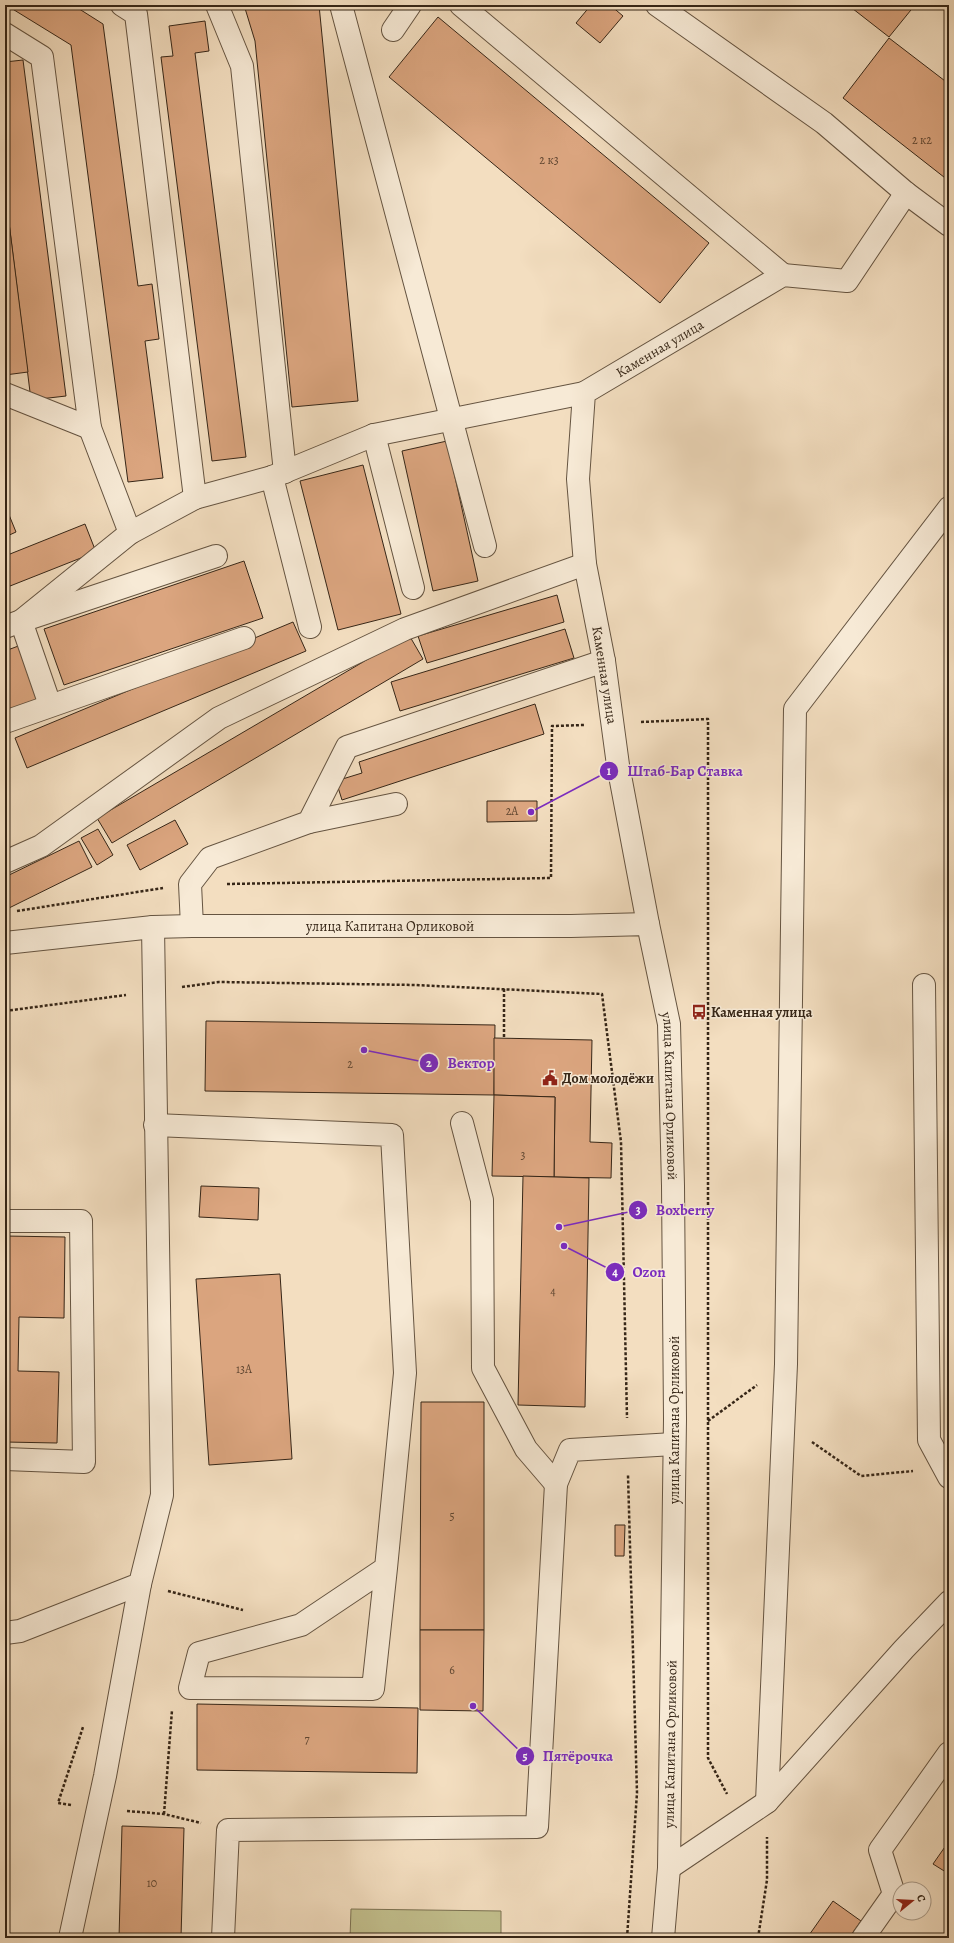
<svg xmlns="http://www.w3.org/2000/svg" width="954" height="1943" font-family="Alegreya,serif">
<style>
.green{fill:#c2bf8d;stroke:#7c7252}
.building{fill:#dba57f;stroke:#362617}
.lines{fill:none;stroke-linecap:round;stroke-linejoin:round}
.minor-casing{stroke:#655441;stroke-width:24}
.path{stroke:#362617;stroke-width:2.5;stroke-dasharray:3 2;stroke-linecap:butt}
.minor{stroke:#f7ead6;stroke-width:22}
.labels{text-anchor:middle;stroke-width:3;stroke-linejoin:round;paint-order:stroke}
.number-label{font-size:12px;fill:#5f4631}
.street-label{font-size:14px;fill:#362617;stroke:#f7ead6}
.poi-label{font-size:14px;font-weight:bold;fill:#362617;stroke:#f7ead6;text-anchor:start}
.leader{fill:none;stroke:#7b2cbf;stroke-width:1.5}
.callout-dot{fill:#7b2cbf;stroke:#f7ead6;stroke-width:1.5}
.mark-label{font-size:12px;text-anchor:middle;font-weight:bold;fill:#fff}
.callout-label{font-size:15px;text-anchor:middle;font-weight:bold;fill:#7b2cbf;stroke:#f7ead6;stroke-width:3;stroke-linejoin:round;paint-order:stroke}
</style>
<rect width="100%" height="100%" fill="#f3dec0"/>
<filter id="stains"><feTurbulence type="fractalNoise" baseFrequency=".005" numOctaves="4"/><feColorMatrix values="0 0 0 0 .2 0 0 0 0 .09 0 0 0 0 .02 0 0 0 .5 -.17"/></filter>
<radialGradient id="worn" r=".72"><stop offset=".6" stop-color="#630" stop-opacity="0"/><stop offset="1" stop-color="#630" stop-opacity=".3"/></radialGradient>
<!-- green -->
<path class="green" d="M351,1909L501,1911V1938H350Z"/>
<!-- building -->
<g class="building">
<path d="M6,5H73L103,24L138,286L152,284L159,339L145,341L163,478L128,482L71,45Z"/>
<path d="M244,5H319L358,401L292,407L255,41Z"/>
<path d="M591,5H610L623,16L600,43L576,23Z"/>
<path d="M848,5H915L889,37Z"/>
<path d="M438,17L709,243L660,303L389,77Z"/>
<path d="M205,21L209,51L195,53L246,457L212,461L161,57L173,56L169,26Z"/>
<path d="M889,38L949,84V181L843,98Z"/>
<path d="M23,60L66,396L31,400L5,191V62Z"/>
<path d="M5,191L28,372L5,375Z"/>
<path d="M447,441L478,581L433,591L402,451Z"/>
<path d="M363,465L401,614L338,630L300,481Z"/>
<path d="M5,505L16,532L5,537Z"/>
<path d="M85,524L96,552L5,588V556Z"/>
<path d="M244,561L263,618L64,685L44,629Z"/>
<path d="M557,595L564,622L427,663L418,636Z"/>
<path d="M293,622L306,651L27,768L15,738Z"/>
<path d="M565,629L574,658L400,711L391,682Z"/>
<path d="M409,635L423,659L112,843L97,818Z"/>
<path d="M21,645L41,700L5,713V651Z"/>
<path d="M535,704L544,734L342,800L336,781L362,773L359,762Z"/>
<path d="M487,801H537V821L487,822Z"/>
<path d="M175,820L188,844L140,870L127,845Z"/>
<path d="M98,829L113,855L97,865L81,838Z"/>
<path d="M79,841L92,867L9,908L5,900V877Z"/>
<path d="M206,1021L495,1025L494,1095L205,1091Z"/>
<path d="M494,1038L592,1040L590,1142L612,1143L611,1178L554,1177L555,1097L494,1095Z"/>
<path d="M494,1095L555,1097L554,1177L492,1176Z"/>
<path d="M523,1176L589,1178L585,1407L518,1405Z"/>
<path d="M201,1186L259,1188L258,1220L199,1217Z"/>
<path d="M5,1236L65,1237L64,1318L19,1317L18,1371L59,1372L57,1443L5,1442Z"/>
<path d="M280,1274L292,1459L209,1465L196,1279Z"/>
<path d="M421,1402H484V1630H420Z"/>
<path d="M615,1525H625L624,1556H615Z"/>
<path d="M420,1630H484L483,1711L420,1710Z"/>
<path d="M197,1704L418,1708L417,1773L197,1770Z"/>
<path d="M122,1826L184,1828L181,1938H119Z"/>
<path d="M949,1841V1874L933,1864Z"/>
<path d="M833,1901L861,1921L849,1938H807Z"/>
<path d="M949,1926V1938H941Z"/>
</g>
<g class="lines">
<!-- minor casing -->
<g class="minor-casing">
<g id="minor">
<path d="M122,5L136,14L195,498"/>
<path d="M217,5L242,66L285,472"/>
<path d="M341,5L485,546"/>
<path d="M461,5L783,275"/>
<path d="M657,5L824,123L906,193L949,225"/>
<path d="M393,30L410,5"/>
<path d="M5,34L42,57L90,428L5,394"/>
<path d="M90,428L130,533"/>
<path d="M374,435L413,588"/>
<path d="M272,477L310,627"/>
<path d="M5,627L21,621L130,533L195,498L272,477L374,435L584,393"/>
<path d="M50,705L21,621L216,556"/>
<path d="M5,722L244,638"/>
<path d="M309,822L396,804"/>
<path d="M5,862L41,846L219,718L405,629L585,564"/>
<path id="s1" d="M648,924L618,765L604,661L585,564L578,479L584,393L783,275L847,281L906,193"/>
<path d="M192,926L190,884L210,858L309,822L347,747L604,661"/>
<path id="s2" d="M5,943L153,927L192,926H571L648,924L669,1024L673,1186L675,1419L669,1868L663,1938"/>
<path d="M924,985L929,1440L949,1477"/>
<path d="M462,1123L482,1200L483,1368L526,1449L556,1484"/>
<path d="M155,1125L392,1135L405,1373L386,1568L373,1689L190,1688L199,1653L301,1625L386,1568"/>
<path d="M5,1221H81L84,1462L5,1459"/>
<path d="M5,1633L20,1631L140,1584L162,1495L153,927"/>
<path d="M767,1802L786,1364L795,709L949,508"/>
<path d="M669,1868L767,1802L904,1649L949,1602"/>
<path d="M70,1938L105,1776L140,1584"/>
<path d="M223,1938L228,1830L537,1827L556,1484L570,1450L674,1444"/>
<path d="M863,1938L894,1894L880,1850L949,1753"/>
</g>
</g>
<!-- path -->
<g class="path">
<path d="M641,722L708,719V1758L727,1794"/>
<path d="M227,884L551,878L552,726L584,725"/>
<path d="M17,911L163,888"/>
<path d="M182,987L219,982L416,985L602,994L621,1142L627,1418"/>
<path d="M504,989V1038"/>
<path d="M5,1011L126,995"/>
<path d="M708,1421L757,1385"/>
<path d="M812,1442L861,1476L913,1471"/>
<path d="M168,1591L243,1610"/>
<path d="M71,1805L58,1803L83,1727"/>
<path d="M127,1811L164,1814L201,1823"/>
<path d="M164,1814L172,1710"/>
<path d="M627,1938L637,1793L628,1475"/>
<path d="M758,1938L767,1880V1837"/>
</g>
<!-- minor -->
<use href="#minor" class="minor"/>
</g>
<!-- icons -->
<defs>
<g id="bus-bare" transform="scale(1.2)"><path d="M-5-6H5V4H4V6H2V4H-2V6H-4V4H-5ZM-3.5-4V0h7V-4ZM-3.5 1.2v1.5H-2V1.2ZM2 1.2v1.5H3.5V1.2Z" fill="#8f2418" stroke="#f7ead6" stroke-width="2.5" paint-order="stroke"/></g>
<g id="civic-bare" transform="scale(1.2)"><path d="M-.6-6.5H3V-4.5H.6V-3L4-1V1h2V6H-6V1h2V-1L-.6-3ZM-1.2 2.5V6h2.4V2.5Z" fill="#8f2418" stroke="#f7ead6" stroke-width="2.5" paint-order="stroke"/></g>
</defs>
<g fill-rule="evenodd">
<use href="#bus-bare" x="699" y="1012"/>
<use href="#civic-bare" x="550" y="1078"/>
</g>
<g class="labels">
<!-- number labels -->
<g class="number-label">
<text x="922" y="144">2 к2</text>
<text x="549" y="164">2 к3</text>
<text x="512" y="815">2А</text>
<text x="350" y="1068">2</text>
<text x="523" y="1159">3</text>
<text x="553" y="1295">4</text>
<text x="244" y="1373">13А</text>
<text x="452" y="1520">5</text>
<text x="452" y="1674">6</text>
<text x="307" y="1743">7</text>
<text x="152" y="1887">10</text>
</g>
<!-- street labels -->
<g class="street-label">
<text dy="5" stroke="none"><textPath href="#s1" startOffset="625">Каменная улица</textPath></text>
<text transform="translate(605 675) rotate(81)" y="5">Каменная улица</text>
<text dy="5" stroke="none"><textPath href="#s2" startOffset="386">улица Капитана Орликовой</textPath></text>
<text dy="5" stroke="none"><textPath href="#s2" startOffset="818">улица Капитана Орликовой</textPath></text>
<text transform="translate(674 1420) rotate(-90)" y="5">улица Капитана Орликовой</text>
<text transform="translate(670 1744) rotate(-89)" y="5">улица Капитана Орликовой</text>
</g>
<!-- poi labels -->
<g class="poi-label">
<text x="711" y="1017">Каменная улица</text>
<text x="562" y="1083">Дом молодёжи</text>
</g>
</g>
<!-- callouts -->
<path class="leader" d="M531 812L609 771M364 1050L429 1063M559 1227L638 1210M564 1246L615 1272M473 1706L525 1756"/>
<g class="callout-dot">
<circle cx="531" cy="812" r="4"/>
<circle cx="364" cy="1050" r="4"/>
<circle cx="559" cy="1227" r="4"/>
<circle cx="564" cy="1246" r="4"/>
<circle cx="473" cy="1706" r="4"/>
<circle cx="609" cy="771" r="10"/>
<circle cx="429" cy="1063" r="10"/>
<circle cx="638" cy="1210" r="10"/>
<circle cx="615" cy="1272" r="10"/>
<circle cx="525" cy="1756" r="10"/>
</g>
<g class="mark-label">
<text x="609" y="775">1</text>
<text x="429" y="1067">2</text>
<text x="638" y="1214">3</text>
<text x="615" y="1276">4</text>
<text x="525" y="1760">5</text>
</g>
<g class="callout-label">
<text x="685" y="776">Штаб-Бар Ставка</text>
<text x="471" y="1068">Вектор</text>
<text x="685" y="1215">Boxberry</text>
<text x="649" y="1277">Ozon</text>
<text x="578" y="1761">Пятёрочка</text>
</g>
<!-- margin -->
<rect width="954" height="1943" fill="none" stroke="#f3dec0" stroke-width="20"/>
<rect x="6" y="6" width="942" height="1931" fill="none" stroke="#362617" stroke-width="2"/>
<rect x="10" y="10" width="934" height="1923" fill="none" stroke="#362617"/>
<!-- north arrow -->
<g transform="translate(912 1901) rotate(72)"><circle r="19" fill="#f7ead6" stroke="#aa9c8a"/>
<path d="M0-3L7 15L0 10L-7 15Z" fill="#8f2418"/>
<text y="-6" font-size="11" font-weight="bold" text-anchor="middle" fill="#362617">С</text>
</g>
<rect width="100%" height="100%" filter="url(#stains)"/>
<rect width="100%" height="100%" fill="url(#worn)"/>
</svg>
